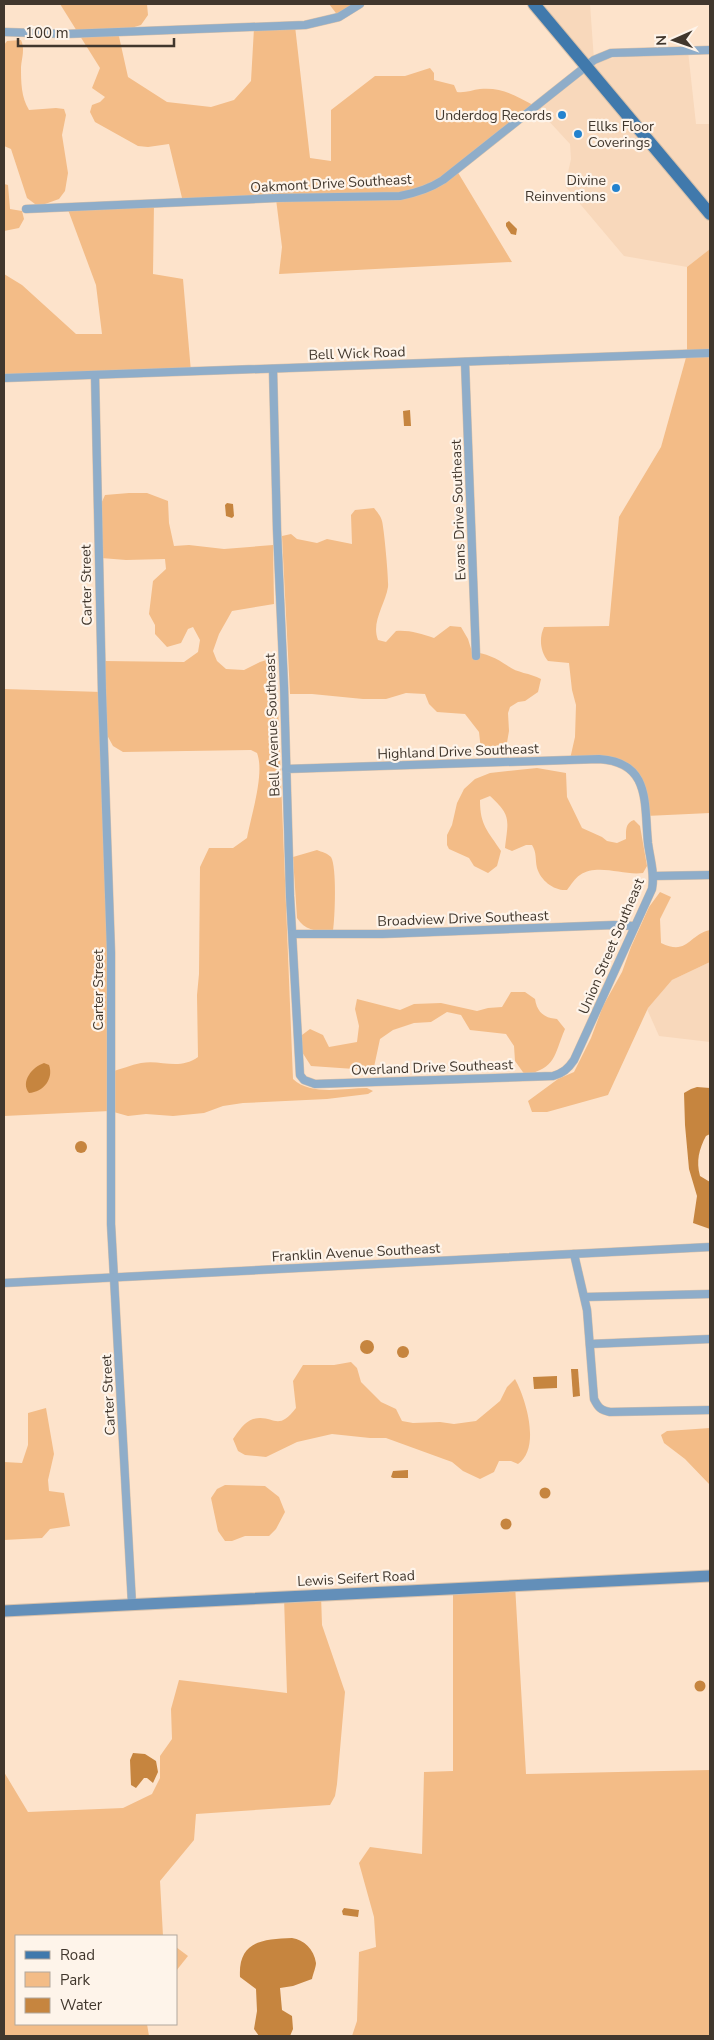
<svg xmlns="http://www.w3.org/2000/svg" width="714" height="2040" font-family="'Nunito Sans',sans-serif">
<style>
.built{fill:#f8d8bb}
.green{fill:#f3bc87}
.water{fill:#c6853f}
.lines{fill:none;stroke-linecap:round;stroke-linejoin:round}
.street-casing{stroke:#d7c1ab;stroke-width:9}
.secondary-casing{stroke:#d7c1ab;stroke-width:13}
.primary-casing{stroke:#d7c1ab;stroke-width:14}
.street{stroke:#8fadc9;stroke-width:8}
.secondary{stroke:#638fb9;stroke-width:11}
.primary{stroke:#4079ac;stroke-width:12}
.poi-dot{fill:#2382ce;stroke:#fef4ea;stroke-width:2}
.labels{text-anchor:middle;stroke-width:4.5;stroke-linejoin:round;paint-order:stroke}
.poi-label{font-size:14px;fill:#41372d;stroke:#fef4ea;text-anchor:end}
.street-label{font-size:14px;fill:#41372d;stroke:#fef4ea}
</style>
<rect width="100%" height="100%" fill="#fde3cb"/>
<!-- built -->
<g class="built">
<path d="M534,4H590L594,60L688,51L696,124H710V249L687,267L624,256L565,186L571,159L570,144L535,106L586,66Z"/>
<path d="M710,962V1042L659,1036L647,1009L672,980Z"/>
</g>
<!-- green -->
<g class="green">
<path d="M60,4H147L148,15L141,25L118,32L128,77L167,102L211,107L234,100L251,81L254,28L295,26L310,158L331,161V110L375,76H405L430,68L434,73V80L454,85L457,92C466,93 472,90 480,89C503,87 516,96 535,106L457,171L512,262L279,274L282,247L276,199L183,202L169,144L148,147L138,146L95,122L90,112L92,105L100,102L105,97L92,88L100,68Z"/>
<path d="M329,4H360L339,17Z"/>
<path d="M21,40C25,49 22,57 21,67C21,82 21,97 29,110L56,108L64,109L66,115L62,135L68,173L65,191L59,199L45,204H35L27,198L11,149L4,146V45L7,41Z"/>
<path d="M4,184L8,185L10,209L22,211L24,219L19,228L4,231Z"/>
<path d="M154,204L153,274L183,279L191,372L4,378V274L22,285L76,334H102L96,285L67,207Z"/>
<path d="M710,249V813L646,816L642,788L624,764L570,759L575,737L576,705L572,690L569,663L548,661C540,651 539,638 544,627L609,626L619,517L661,447L687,354V267Z"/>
<path d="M129,493H147L168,501L169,523L174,546L189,545L224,549L273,545L274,604L232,611L219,634L213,651L217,661L226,669L244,670L260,662L276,657L293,1079C311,1096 344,1088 367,1088L373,1091L368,1094L327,1099L243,1103L223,1106L204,1113L173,1116L146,1114L128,1116L110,1111L4,1116V689L102,692L111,1072C121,1069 131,1065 141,1063C161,1059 178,1071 198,1057L197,995L199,974L200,867L209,848H233L247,838C251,816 265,773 257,753L251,750L123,752L113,746L107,735L104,661L184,662L198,652L200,640L193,627L188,629L181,643L167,647L155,634V625L149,614L153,581L166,569L165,559L126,560L101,558V504L105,495Z"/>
<path d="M374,508C377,512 381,516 382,521C384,528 389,581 388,587C385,605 371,622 378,640L386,642L396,631C410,630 421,634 434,638L450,626L461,627L468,639L472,652C486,653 496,658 508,666C517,673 530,673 541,679L538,692L525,701L518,702L510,707L508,713L509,731L505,754C495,757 490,756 481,750L479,732L465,714L437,712L429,704L425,694L406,693L386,699H363L312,694H290L282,536L291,534L297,539L317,543L327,539L352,544L351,515L355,510Z"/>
<path d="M537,768L566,773L567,797L582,828L602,837L607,841L617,843L626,839C626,831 625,823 634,820L640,826L647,866L643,873C624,876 598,863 580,875C575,878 571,885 567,890C554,891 541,881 537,868C535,859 537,853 532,845H526L512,851L505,848C508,820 512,816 490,796L480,800C480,826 488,831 501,851L497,866L488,873L474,866L469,858L449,849L447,845V835L452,825L457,803L464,789L475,779L490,773Z"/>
<path d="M317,850C322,852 327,853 331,857C337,867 335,918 333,931C318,931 306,932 297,918L293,857Z"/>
<path d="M660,892L671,897L660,919L661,943C688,956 688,935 710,930V962L672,980L648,1008L608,1095L547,1112H532L528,1101L558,1079L574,1072L591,1038L603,1006L622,972L631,947L649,907Z"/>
<path d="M511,992H525L535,999C537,1012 544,1018 557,1019L565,1029C553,1057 557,1067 525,1075L515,1061L514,1046L506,1034L470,1030L461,1015L447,1012L431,1022L414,1023L393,1030L380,1039L374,1067L369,1070L311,1066L302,1052V1035L310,1029L323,1035L329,1047L357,1042L359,1026L355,1009L357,999L400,1010L414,1004L441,1003L477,1011L488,1008L502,1007Z"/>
<path d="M351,1362L357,1368L361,1382L381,1402L396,1409L402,1421L413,1423L440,1422L454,1424L476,1421L500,1401L507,1387L515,1379C526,1399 541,1448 518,1464L511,1461H499L494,1472L480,1479L463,1471L452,1462L386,1438H370L332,1434L297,1442L266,1457L245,1455L238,1451L233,1439C238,1432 244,1422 253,1419C274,1414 277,1433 296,1408L293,1381L303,1365H334Z"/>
<path d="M46,1408L54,1454L48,1480L49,1491L64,1493L70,1526L50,1529L42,1538L4,1540V1462L22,1463L28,1445V1413Z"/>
<path d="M710,1428V1485L685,1459L664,1443L661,1435L667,1431Z"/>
<path d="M225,1485L265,1486L279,1497L285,1512L276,1529L269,1536H245L232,1541H225L218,1531L211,1498L217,1489Z"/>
<path d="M515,1585L526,1774L710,1770V2036H352L357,2021L359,1952L376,1947L374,1917L359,1863L370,1847L422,1854L424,1772L453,1771V1589Z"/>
<path d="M321,1595L322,1625L345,1692L337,1784L335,1796L330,1805L196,1814L194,1840L160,1881L163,1936H16V2024H147L149,2036H4V1772L28,1812L123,1808L152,1794L160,1778V1756L172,1739L171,1709L179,1680L287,1693L284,1597Z"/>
<path d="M176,1947L188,1956L176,1971Z"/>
</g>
<!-- water -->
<g class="water">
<path d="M509,221L517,229L516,235L511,234L506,226V223Z"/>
<path d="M410,410L411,426H404L403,411Z"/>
<path d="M227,503L233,504L234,516L232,518L226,516L225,505Z"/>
<path d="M44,1063L49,1065C54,1079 43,1092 29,1093C20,1082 32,1067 44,1063Z"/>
<path d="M697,1087L710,1088V1134L706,1136C699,1149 696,1161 700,1176L710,1182V1229L693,1223L697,1196L689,1169L685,1125L684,1093L691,1089Z"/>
<circle cx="81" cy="1147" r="6"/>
<circle cx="367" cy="1347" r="7"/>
<circle cx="403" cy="1352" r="6"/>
<path d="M571,1369H578L580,1396L573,1397Z"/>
<path d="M557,1376V1388L534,1389L533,1377Z"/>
<path d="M408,1470V1478H393L391,1477L393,1471Z"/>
<circle cx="545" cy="1493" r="5.5"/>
<circle cx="506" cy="1524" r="5.5"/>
<circle cx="700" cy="1686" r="5.5"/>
<path d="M133,1753L145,1754L156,1761L158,1772L153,1783L147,1778H144L136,1788L131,1785L130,1760Z"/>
<path d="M344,1908L359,1910L358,1917L343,1915L342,1911Z"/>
<path d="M292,1938C304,1940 314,1949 316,1963C316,1967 313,1974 312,1979L293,1986L280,1988L282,2010L292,2016L293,2029L290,2036H259L254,2029L257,2011L256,1989L240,1977C238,1941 263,1939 292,1938Z"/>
</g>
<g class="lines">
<!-- street casing -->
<g class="street-casing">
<g id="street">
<path d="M4,32L66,34L305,25L339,17L360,4"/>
<path d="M26,209L276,198L400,196C416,193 429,189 443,180L594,60L611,53L710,50"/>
<path d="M465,362L476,656"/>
<path d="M273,369L277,530L284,686L290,896L300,1075L304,1080L315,1084L553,1076C563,1073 568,1069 574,1060L652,889C655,873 650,859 648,843C644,803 651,762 599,759L286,769"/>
<path d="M95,375L102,692L111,953V1224L132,1604"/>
<path d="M4,378L710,353"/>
<path d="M654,876L710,875"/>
<path d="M293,934H382L614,925L634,926"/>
<path d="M574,1254L587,1310L594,1399C598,1407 600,1410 610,1412L710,1410"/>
<path d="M4,1283L710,1247"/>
<path d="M585,1297L710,1294"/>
<path d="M590,1344L710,1339"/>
</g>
</g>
<!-- secondary casing -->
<g class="secondary-casing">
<path id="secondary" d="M4,1611L710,1576"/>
</g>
<!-- primary casing -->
<g class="primary-casing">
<path id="primary" d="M534,4L710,214"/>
</g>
<!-- street -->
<use href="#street" class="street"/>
<!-- secondary -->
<use href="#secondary" class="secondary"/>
<!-- primary -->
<use href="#primary" class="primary"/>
</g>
<!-- markers -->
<g class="poi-dot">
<circle cx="562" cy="115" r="5"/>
<circle cx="578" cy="134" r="5"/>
<circle cx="616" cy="188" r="5"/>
</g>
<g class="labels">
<!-- poi labels -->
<g class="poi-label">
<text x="552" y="120">Underdog Records</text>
<text x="588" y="131" text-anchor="start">Ellks Floor<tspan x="588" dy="16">Coverings</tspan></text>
<text x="606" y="185">Divine<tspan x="606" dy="16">Reinventions</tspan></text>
</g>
<!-- street labels -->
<g class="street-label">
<text transform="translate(331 183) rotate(-3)" y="5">Oakmont Drive Southeast</text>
<text transform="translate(357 353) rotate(-2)" y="5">Bell Wick Road</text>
<text transform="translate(458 510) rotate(-92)" y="5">Evans Drive Southeast</text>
<text transform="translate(86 585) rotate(-91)" y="5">Carter Street</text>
<text transform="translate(272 725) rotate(-92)" y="5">Bell Avenue Southeast</text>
<text transform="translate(458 751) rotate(-2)" y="5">Highland Drive Southeast</text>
<text transform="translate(463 918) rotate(-2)" y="5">Broadview Drive Southeast</text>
<text transform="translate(611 946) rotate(-67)" y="5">Union Street Southeast</text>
<text transform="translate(98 990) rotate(-90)" y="5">Carter Street</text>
<text transform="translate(432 1067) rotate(-2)" y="5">Overland Drive Southeast</text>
<text transform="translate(356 1252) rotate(-3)" y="5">Franklin Avenue Southeast</text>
<text transform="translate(108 1395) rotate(-93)" y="5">Carter Street</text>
<text transform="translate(356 1578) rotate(-3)" y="5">Lewis Seifert Road</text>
</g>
</g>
<!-- border -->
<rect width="714" height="2040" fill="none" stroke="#41372d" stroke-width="10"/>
<!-- legend -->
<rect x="15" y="1935" width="162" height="90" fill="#fef4ea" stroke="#b2a89e"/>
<rect x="25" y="1951" width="25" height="8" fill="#4079ac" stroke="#b2a89e"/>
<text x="60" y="1960" font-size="15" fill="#41372d">Road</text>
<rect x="25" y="1972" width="25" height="15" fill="#f3bc87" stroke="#b2a89e"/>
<text x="60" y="1985" font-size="15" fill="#41372d">Park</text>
<rect x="25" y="1998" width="25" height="15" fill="#c6853f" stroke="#b2a89e"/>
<text x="60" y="2010" font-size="15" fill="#41372d">Water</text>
<!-- north arrow -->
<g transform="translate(674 40) rotate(268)" stroke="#fef4ea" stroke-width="4" paint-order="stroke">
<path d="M0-4L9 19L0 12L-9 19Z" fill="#41372d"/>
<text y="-8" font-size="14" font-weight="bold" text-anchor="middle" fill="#41372d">N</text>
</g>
<!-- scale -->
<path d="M18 38v8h156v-8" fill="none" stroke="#41372d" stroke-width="2.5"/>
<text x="25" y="38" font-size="15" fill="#41372d" stroke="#fef4ea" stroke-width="4" paint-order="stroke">100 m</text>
</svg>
